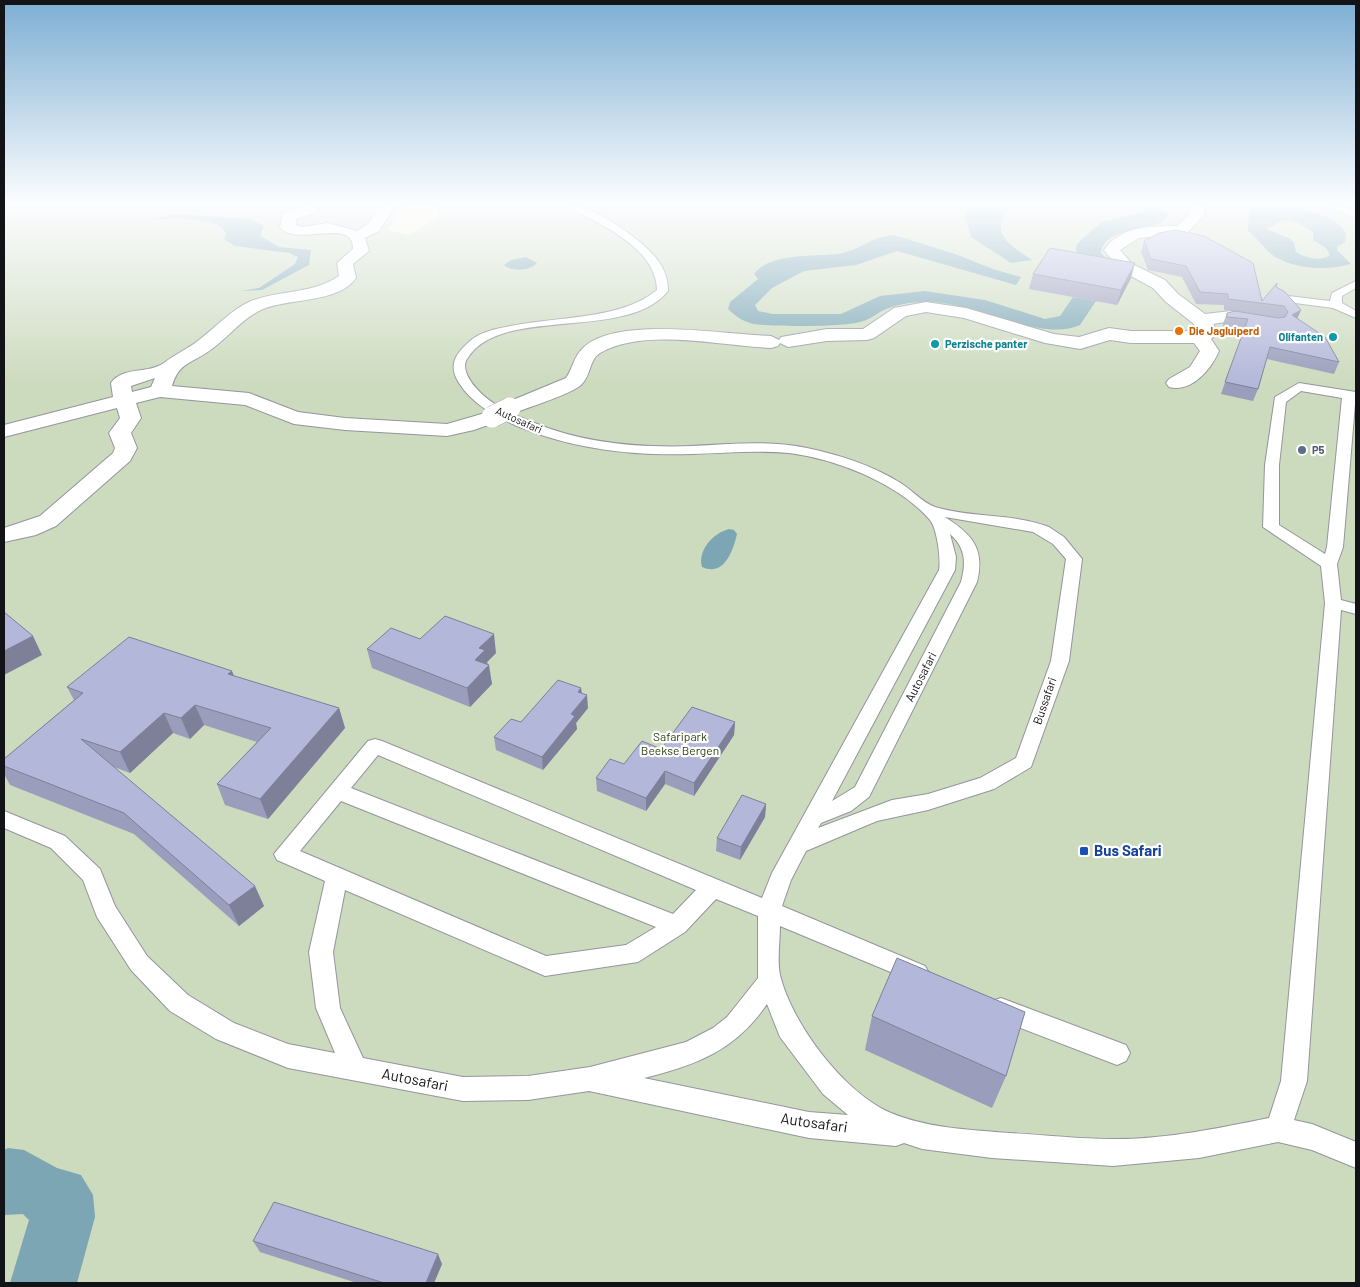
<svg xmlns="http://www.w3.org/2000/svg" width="1360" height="1287" font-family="Barlow,sans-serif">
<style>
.green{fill:#ccdabd}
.sand{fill:#fbf1cb}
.water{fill:#7ca6b3;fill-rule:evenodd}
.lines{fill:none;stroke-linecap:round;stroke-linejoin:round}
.lane-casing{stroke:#94959f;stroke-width:2}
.street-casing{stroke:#94959f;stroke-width:2}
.lane{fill:#fff;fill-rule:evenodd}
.street{fill:#fff;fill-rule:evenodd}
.street-bridge-casing{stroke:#94959f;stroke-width:22;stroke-linecap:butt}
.street-bridge{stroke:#fff;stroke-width:21}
.wall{fill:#9a9dbb}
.shaded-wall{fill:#7d8098}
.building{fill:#b3b7d9;stroke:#7d8098}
.food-dot{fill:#e8710a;stroke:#fff;stroke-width:2}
.culture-dot{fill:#0f9aa8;stroke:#fff;stroke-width:2}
.service-dot{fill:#5c6f8a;stroke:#fff;stroke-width:2}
.transit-dot{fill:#1a4fb4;stroke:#fff;stroke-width:2}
.labels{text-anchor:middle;stroke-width:4.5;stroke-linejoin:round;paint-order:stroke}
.far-food-label{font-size:11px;font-weight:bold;fill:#c56008;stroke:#fff;text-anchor:start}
.far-culture-label{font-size:11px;font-weight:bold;fill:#0d838f;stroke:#fff;text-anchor:end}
.far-street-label{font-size:11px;fill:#121316;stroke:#fff}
.far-service-label{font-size:11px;font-weight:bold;fill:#4e5e75;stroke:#fff;text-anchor:start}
.street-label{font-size:12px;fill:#121316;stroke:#fff}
.park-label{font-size:12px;fill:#2e420e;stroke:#fff}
.near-transit-label{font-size:15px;font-weight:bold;fill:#164399;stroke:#fff;text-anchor:start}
.near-street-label{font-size:15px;fill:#121316;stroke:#fff}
</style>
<rect width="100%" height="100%" fill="#f9fafe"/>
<!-- green -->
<rect class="green" x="4" y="205" width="1352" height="1078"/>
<!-- sand -->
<path class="sand" d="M413,205H438V218L409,235L391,231L388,228L394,224L391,219L399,209Z"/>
<!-- water -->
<g class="water">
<path d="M975,205H1018C1001,210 994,230 1009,243C1016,250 1025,255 1032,260L1011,263L971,237L965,217L967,211Z"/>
<path d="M1126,205H1157L1169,214C1161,234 1105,223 1101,253L1111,263L1079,254L1076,250L1077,244L1101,222L1147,211Z"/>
<path d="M1288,206C1308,211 1336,215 1346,233L1345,242L1337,247V250L1351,264C1328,271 1298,269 1277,258C1266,252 1258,238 1248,231L1249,209ZM1284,220L1299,223L1313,232V240L1326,248L1330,255C1320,262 1306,258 1296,252L1294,243L1291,239L1266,229Z"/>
<path d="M175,214L252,219L264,226L260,236L279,247L311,250L309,265L262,290L241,291L259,288L295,264L298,257L289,253L235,246L224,239L226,234C219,215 171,219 153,219Z"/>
<path d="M894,235L955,254L993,269L1021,277L1016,285L897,251L856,265L804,271L772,288L755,305L758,311L773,314H841L880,296L925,291L985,300L1045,319L1060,316L1073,297L1096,301L1080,325C1039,343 973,300 925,302C910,302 893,305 880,312C874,316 868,320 860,322C842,327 774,327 754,324C744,322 735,316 728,309L730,302L758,279L754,274C771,251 818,258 843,253C863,248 871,237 894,235Z"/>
<path d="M526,257L537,263C530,271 512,272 504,265L511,260Z"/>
<path d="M729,529L734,530L737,534C733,551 724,577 702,567C697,551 713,533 729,529Z"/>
<path d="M8,1148L24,1150L57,1168L81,1175L93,1195L95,1217L77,1283H10L29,1220L23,1214L4,1215V1150Z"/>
</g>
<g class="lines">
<!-- lane casing -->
<g class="lane-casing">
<g id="lane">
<path d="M569,205C594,205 648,243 661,265C666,274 668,281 668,291C626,343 500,304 467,359C461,368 470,382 477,389C491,405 512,414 532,422C582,443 637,448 692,446C730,444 769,440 807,448C840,455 871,465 899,482C911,489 923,503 935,507C971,518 1013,513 1049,527L1064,537L1082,559L1069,661L1031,767L994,789L928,810L877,821L806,851L791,880L782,906L925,966L929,973L925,980L917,983L780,926C780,941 777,960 780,975C792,1024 844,1093 891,1113C927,1128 971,1130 1010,1133C1044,1135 1078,1139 1112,1139C1162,1140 1219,1128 1269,1118L1281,1081L1325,603L1321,566L1263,527L1265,465L1275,397L1299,383L1356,392L1343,547L1337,564L1341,600L1356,604V614L1341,610L1307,1081L1294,1120L1312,1124L1356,1142V1168L1312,1150L1278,1142L1199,1158L1113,1166L992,1158L922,1149L904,1143L896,1146L809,1138L589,1091L528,1100L463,1101L288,1068L216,1039L170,1011L131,970L97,917L83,880L51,848L4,828V811L65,836L100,869L115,906L147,956L188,995L234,1023L288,1044L335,1053L316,1008L309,952L325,881L277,860L274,854L368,741L375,739L382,741L762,898L772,873L939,570C941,559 937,528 930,520C898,483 836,459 789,453C756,450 724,453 692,454C632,456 572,449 517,426C495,416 472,404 459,383C448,366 455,354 469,342C478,333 494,329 506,327C553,316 620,321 657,290C656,255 619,234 591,219C584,215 573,211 569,205ZM1301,391L1342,398L1327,547L1325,554L1279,525V465L1286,402ZM945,517L1033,532L1053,544L1066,559L1051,661L1016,758L980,778L928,794L892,800L818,828L821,823L851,811L869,797L977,582C985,549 973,535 945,517ZM950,534C966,548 966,563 961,582L855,787L832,801L955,570L956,557ZM378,755L696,890L673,914L351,788ZM341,801L656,927L626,945L546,956L300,851ZM345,890L545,976L638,962L685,932L716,899L758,916V978L727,1017L713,1028L686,1042L590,1067L528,1076L463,1077L363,1058L340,1008L333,952ZM767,1004L780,1037L823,1094L848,1115L809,1112L644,1078C697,1065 736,1050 767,1004Z"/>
<path d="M1325,205H1338L1356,212V218Z"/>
<path d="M1356,281V288L1342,296V303L1356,311V318L1333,308L1280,301L1274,298L1280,295L1330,301L1332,293Z"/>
<path d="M1001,998L1126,1045L1130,1053L1126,1061L1117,1065L992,1017L989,1009L992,1001Z"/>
</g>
</g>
<!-- street casing -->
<g class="street-casing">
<g id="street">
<path d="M311,205L318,209L316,212L296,219V225L302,227L328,223L357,231L368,224L381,205H396L379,231L365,238L369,251L353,264L356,278C339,303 290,298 263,309C242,318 228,338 209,351C191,364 179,362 172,386L249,393L298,412L345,418L447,424L492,411L499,413L502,417L499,421L474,430L447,436L345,430L294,424L245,405L160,397L136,403L141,418L131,433L137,448L130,461L56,526L36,535L4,542V528L40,516L113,453L115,448L109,433L120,418L117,408L4,437V425L113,397L111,383C123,366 149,374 164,363C175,354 188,349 199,340C216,327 231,310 251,301C280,290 313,294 339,276L337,263L353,249C354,216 295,248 280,227L283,214L295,208ZM155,378L151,387L132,392L131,386Z"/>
<path d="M1191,205H1205L1204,215L1186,234L1139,238L1120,250L1132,264L1165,280L1178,294L1205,314L1231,311L1268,317L1271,321L1268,325L1262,326L1231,321L1213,324L1218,332L1211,339L1219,351C1211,369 1192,393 1169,387L1166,383L1169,379L1190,367L1200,351L1194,343H1131L1110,340L1080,349L1045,343L964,318L926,312L906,316L874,338L867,340L827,341L788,347L780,343L778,346L771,348C722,346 644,327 600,353C589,360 591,376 581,385C571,394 532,406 517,412L510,414L503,412L500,408L503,404L566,378C573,368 574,356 583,348C617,315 726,335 771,336L779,340L781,337L827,329H863L894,308L926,302L966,308L1054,334L1079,337L1109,328L1131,331H1198L1194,324L1166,302L1153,288L1120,270L1104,250C1121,226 1150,226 1177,226L1190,214Z"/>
</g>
</g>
<!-- lane -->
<use href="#lane" class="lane"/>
<!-- street -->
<use href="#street" class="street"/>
<!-- street-bridge casing -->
<g class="street-bridge-casing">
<path id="street-bridge" d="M492,417L510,408"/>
</g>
<!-- street-bridge -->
<use href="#street-bridge" class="street-bridge"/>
</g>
<!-- wall -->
<g class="wall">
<path d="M1144,241L1262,301L1276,287L1301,310L1297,319L1339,362L1334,374L1267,359L1258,389L1253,401L1221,394L1243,331L1223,328V324L1227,313L1278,318H1280L1224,310V305L1196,304L1182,277L1148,270L1141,252Z"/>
<path d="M1033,274L1131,278L1117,305L1029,289Z"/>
<path d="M420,639L496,653L487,662L492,684L470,707L372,668L367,649Z"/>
<path d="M234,676L339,708L345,728L268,819L225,805L217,784L257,742L204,725L190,739L173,733L130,773L114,767L264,906L239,926L134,834L10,785L4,774V759L74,700L67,687Z"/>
<path d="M581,688L582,693L588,708L576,723L577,729L543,770L496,750L494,737Z"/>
<path d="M735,722L734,735L694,796L665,784L646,811L597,791L596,778L624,764L661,749Z"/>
<path d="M766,804L765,817L740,860L716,851L717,838Z"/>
<path d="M872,1016L1006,1076L992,1108L865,1050Z"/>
<path d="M253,1241L442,1264L434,1283H357L260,1252Z"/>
</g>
<!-- shaded-wall -->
<g class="shaded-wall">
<path d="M1135,263L1131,278L1117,305L1121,290Z"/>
<path d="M1301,310L1296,321L1292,315Z"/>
<path d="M494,634L496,653L487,662L488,666L489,665L492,684L470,707L467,688L479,648Z"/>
<path d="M33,636L42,655L4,675V651Z"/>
<path d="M232,671L240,691L228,674Z"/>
<path d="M581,688L582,701L587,695L588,708L576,723L577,729L543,770L542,757L571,714L578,692Z"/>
<path d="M195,705L204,725L190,739L181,718Z"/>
<path d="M339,708L345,728L268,819L260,799Z"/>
<path d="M164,713L173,733L130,773L120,752Z"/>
<path d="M735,722L734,735L694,796V783Z"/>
<path d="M665,771V784L646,811V798Z"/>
<path d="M766,804L765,817L740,860L741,847Z"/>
<path d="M255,886L264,906L239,926L229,905Z"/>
<path d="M438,1254L442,1264L434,1283H426Z"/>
</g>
<!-- building -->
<g class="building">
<path d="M1176,230L1204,236L1253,263L1262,301L1277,283L1276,287L1285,292L1301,310L1292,315L1325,337L1339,362L1270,347L1258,389L1225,382L1248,319L1227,317V313L1235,311L1278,318L1285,317L1288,312L1284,306L1228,299V294L1200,292L1186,266L1151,259L1144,241L1159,233Z"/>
<path d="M1050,248L1135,263L1121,290L1033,274Z"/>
<path d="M4,612L33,636L4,651Z"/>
<path d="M445,616L494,634L479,648L485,650L475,660L489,665L467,688L367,649L391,628L420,639Z"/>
<path d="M129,637L232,671L228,674L339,708L260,799L217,784L271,728L195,705L181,718L164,713L120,752L81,739L255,886L229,905L124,813L4,766V759L83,693L67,687Z"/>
<path d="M558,680L581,688L578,692L587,695L571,714L575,716L542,757L494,737L511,719L521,722Z"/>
<path d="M692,707L735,722L694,783L665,771L646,798L596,778L610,759L624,764L642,741L661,749Z"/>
<path d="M742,795L766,804L741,847L717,838Z"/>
<path d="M897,958L1025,1012L1006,1076L872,1016Z"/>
<path d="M274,1202L438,1254L426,1283H384L253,1241Z"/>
</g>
<!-- sky -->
<linearGradient id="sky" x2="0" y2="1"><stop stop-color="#7daed3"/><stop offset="0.53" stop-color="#fcfdff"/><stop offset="1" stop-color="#fcfdff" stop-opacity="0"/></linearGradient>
<rect width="1360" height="385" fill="url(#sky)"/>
<!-- markers -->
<circle class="food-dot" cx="1179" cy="331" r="5"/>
<g class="culture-dot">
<circle cx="1333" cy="337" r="5"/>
<circle cx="935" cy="344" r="5"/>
</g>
<circle class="service-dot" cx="1302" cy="450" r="5"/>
<rect class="transit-dot" x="1079" y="846" width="10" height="10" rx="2.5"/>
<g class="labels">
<!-- far-food labels -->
<g class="far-food-label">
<text x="1189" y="335">Die Jagluiperd</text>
</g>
<!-- far-culture labels -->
<g class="far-culture-label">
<text x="1323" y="341">Olifanten</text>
<text x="945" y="348" text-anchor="start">Perzische panter</text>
</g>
<!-- far-street labels -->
<g class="far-street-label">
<text transform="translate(519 420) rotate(24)" y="4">Autosafari</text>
</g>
<!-- far-service labels -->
<g class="far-service-label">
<text x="1312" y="454">P5</text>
</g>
<!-- street labels -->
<g class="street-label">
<text transform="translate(921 677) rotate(-63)" y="4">Autosafari</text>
<text transform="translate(1045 701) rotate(-71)" y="4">Bussafari</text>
</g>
<!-- park labels -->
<g class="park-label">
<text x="680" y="741">Safaripark<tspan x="680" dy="14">Beekse Bergen</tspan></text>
</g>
<!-- near-transit labels -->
<g class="near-transit-label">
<text x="1094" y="856">Bus Safari</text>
</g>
<!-- near-street labels -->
<g class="near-street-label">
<text transform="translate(415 1080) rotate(11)" y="5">Autosafari</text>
<text transform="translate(814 1123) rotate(8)" y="5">Autosafari</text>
</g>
</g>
<!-- border -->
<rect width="1360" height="1287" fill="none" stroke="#121316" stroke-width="10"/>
</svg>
